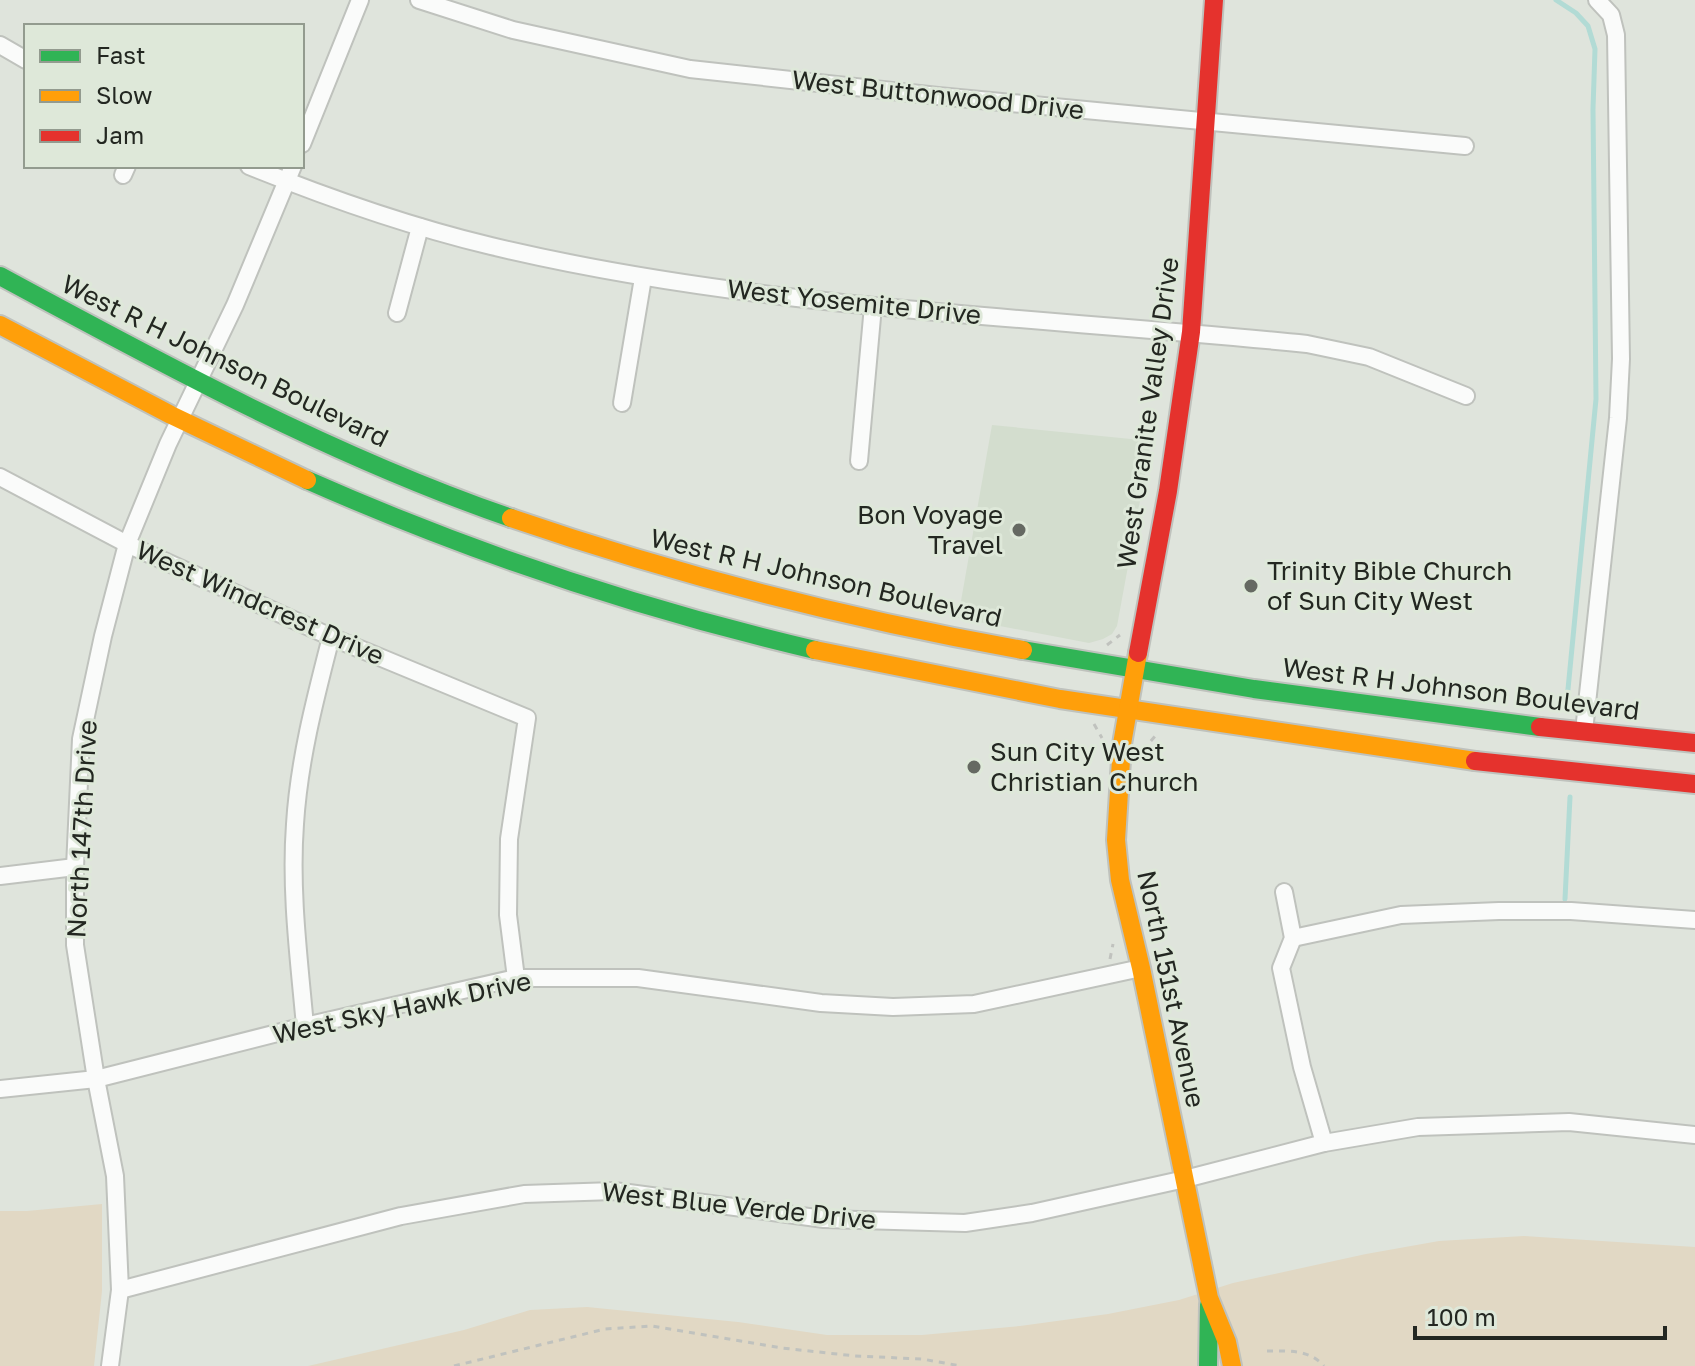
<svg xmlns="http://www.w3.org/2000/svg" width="1695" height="1366" font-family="'Golos Text',sans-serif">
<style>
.built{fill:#d3ddce}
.green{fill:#e1d8c4}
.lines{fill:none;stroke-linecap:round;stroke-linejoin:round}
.stream{stroke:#b2dbd5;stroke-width:5}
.street-casing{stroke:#bfc2bd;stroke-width:20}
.fast-casing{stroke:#bfc2bd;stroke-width:22}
.slow-casing{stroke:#bfc2bd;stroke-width:22}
.jam-casing{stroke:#bfc2bd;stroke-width:22}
.path{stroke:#c0c2be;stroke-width:3;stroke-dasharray:6 6;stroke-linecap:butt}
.street{stroke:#fafbfa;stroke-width:16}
.fast{stroke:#30b455;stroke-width:18}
.slow{stroke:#ff9f0a;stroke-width:18}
.jam{stroke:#e5322d;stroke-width:18}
.poi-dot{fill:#656962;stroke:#dee8d9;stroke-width:3}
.labels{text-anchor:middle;stroke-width:6;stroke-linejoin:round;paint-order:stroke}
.street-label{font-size:26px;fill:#232721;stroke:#dee8d9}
.poi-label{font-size:26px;fill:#232721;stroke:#dee8d9;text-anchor:start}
</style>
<rect width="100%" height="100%" fill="#dfe4dc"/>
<!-- built -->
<path class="built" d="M992,425L1151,441L1117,626L1112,634L1103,639L1089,643L958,618Z"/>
<!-- green -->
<g class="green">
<path d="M102,1204V1291L94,1366H0V1211H27Z"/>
<path d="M1524,1236L1695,1247V1366H308L464,1330L530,1310L587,1307L738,1322L827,1335H922L1020,1326L1108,1314L1179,1300L1233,1283L1366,1254L1439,1241Z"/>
</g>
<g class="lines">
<!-- stream -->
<g class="stream">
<path d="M1556,0L1576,13L1588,26L1595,49L1593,109L1596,399L1566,710"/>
<path d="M1565,899L1570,797"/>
</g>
<!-- street casing -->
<g class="street-casing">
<g id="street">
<path d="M419,0L513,30L690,69L938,96L1465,146"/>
<path d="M0,45L26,60"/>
<path d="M302,144L360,0"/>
<path d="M249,166C328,198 408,226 491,246C758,310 1035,316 1307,344L1369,357L1466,396"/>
<path d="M123,175L127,166"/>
<path d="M397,313L420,227"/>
<path d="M622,403L643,278"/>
<path d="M859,461L873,306"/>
<path d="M0,477L127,544L331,637L527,718L509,839L508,915L516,978"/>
<path d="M1584,731L1618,418L1621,359L1616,35L1611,15L1597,0"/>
<path d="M0,876L75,867"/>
<path d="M1284,892L1293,938L1281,968L1302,1067L1324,1143"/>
<path d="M1293,938L1401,915L1499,911H1571L1695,920"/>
<path d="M305,1026C299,959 290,891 295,824C299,760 315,699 331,637"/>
<path d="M0,1089L96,1079L305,1026L516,978H638L821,1003L893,1007L974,1004L1141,968"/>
<path d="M120,1290L401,1216L524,1194L614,1191L824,1219L965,1223L1032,1213L1185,1179L1324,1143L1418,1127L1569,1122L1695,1135"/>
<path d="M110,1366L120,1290L115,1176L96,1079L75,945V867L81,739L103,636L127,544L168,444L235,305L293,166"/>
</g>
</g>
<!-- fast casing -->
<g class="fast-casing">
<g id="fast">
<path d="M0,276C166,366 332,456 511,518"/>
<path d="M307,480C472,553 640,609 815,650"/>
<path d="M1023,650L1254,689L1540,727"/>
<path d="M1208,1366L1209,1305"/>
</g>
</g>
<!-- slow casing -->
<g class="slow-casing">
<g id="slow">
<path d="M0,325L171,415L307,480"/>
<path d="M511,518C677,575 849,619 1023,650"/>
<path d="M815,650L1060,699L1475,761"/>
<path d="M1138,653L1122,744L1116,840L1120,880L1141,968L1209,1298L1227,1342L1232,1366"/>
</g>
</g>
<!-- jam casing -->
<g class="jam-casing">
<g id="jam">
<path d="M1138,653L1168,491L1191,332L1214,0"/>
<path d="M1540,727L1695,743"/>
<path d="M1475,761L1695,784"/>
</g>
</g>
<!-- path -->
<g class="path">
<path d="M1107,645L1120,635"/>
<path d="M1094,724L1102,738"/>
<path d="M1143,750L1156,735"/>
<path d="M1110,959L1113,944"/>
<path d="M1267,1351C1288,1351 1309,1349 1324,1366"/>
<path d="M454,1366L605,1329L652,1326L782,1348L855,1356L922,1359L961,1366"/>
</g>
<!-- street -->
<use href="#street" class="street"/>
<!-- fast -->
<use href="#fast" class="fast"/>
<!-- slow -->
<use href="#slow" class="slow"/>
<!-- jam -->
<use href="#jam" class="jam"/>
</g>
<!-- markers -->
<g class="poi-dot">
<circle cx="1019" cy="530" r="8"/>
<circle cx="1251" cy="586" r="8"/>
<circle cx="974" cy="767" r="8"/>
</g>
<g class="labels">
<!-- street labels -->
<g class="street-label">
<text transform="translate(938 95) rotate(6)" y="9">West Buttonwood Drive</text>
<text transform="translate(854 302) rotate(6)" y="9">West Yosemite Drive</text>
<text transform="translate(225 361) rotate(26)" y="9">West R H Johnson Boulevard</text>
<text transform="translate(1148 413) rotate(-82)" y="9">West Granite Valley Drive</text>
<text transform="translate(826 578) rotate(13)" y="9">West R H Johnson Boulevard</text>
<text transform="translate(260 603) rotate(24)" y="9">West Windcrest Drive</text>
<text transform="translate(1461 689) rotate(7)" y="9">West R H Johnson Boulevard</text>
<text transform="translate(82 829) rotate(-87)" y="9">North 147th Drive</text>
<text transform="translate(1171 989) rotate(78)" y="9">North 151st Avenue</text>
<text transform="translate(402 1008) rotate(-12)" y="9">West Sky Hawk Drive</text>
<text transform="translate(739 1206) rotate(6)" y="9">West Blue Verde Drive</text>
</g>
<!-- poi labels -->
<g class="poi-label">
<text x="1003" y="524" text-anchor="end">Bon Voyage<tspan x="1003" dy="30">Travel</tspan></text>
<text x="1267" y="580">Trinity Bible Church<tspan x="1267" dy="30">of Sun City West</tspan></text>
<text x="990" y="761">Sun City West<tspan x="990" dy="30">Christian Church</tspan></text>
</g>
</g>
<!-- legend -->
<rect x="24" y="24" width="280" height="144" fill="#dee8d9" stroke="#939b8f" stroke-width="2"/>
<rect x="40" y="50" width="40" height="12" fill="#30b455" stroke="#939b8f" stroke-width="2"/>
<text x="96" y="64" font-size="24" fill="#232721">Fast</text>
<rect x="40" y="90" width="40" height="12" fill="#ff9f0a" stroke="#939b8f" stroke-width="2"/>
<text x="96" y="104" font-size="24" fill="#232721">Slow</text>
<rect x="40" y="130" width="40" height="12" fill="#e5322d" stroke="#939b8f" stroke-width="2"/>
<text x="96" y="144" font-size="24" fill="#232721">Jam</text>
<!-- scale -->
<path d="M1415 1326v12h250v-12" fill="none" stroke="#232721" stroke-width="4"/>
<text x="1427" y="1326" font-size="24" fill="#232721" stroke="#dee8d9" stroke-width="6" paint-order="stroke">100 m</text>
</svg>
